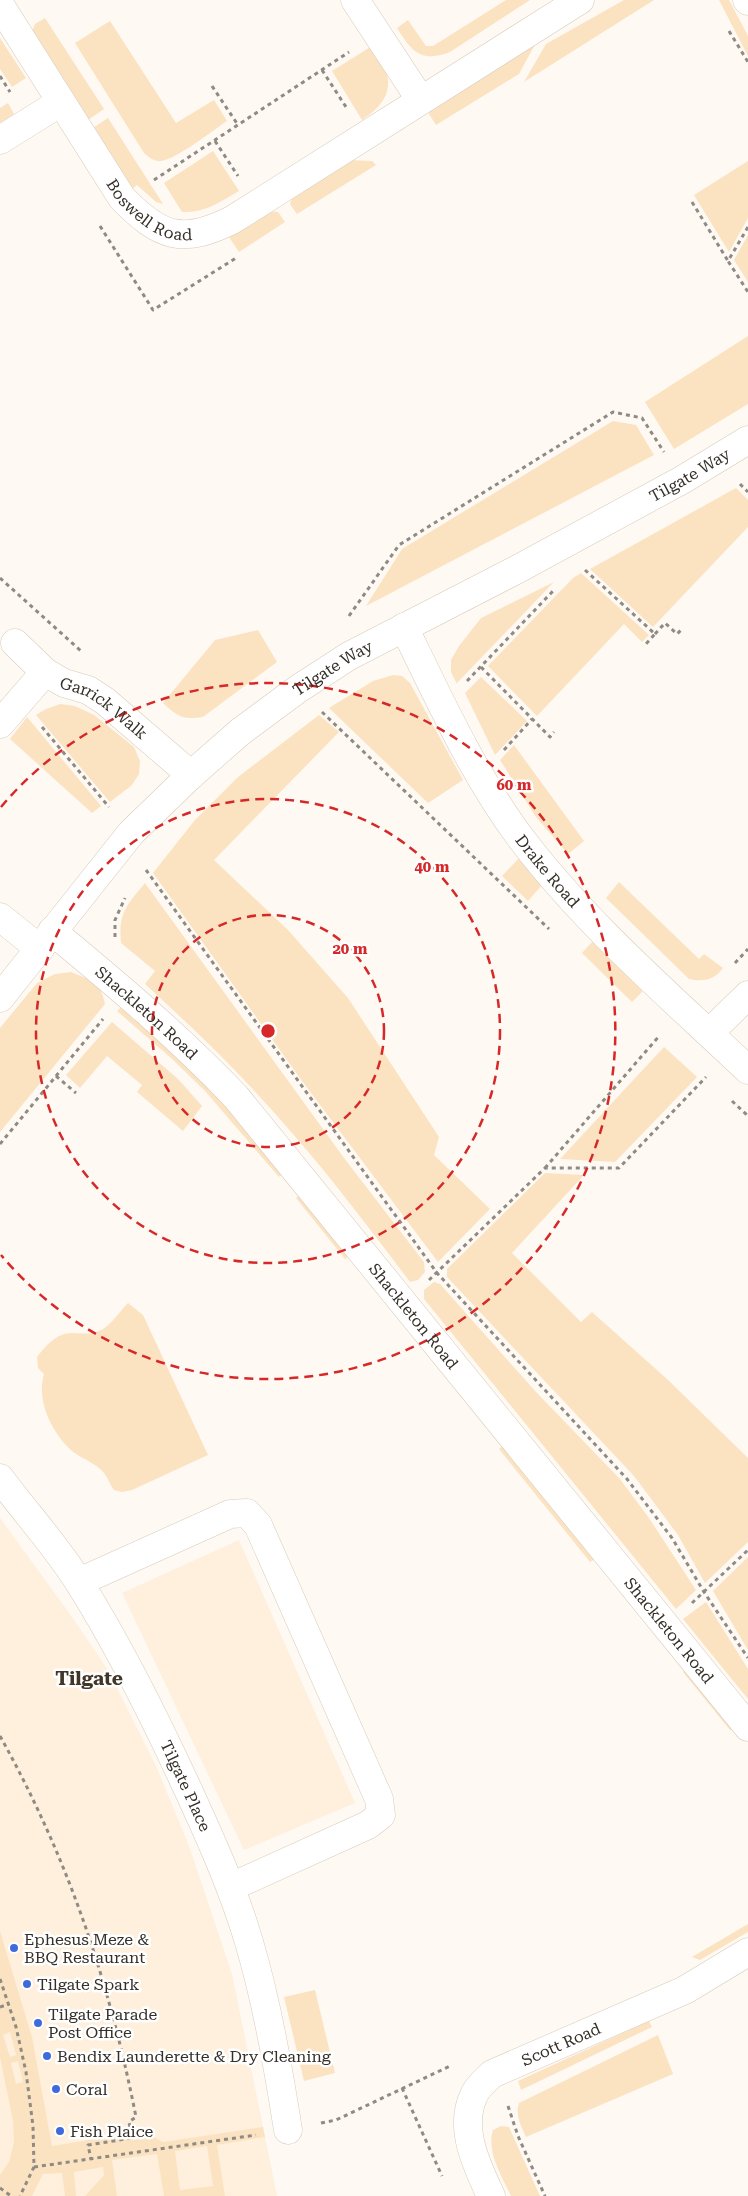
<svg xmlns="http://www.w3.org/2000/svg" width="748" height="2196" font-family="'Roboto Serif',serif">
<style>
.built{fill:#fef0dd}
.green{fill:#fbe3c2;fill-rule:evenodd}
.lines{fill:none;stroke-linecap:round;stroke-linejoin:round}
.minor-casing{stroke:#d7cbba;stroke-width:29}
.path{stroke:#8f8a83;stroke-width:3;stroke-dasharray:4 4;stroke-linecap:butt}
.minor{stroke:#fff;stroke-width:28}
.ring{fill:none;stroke:#d62828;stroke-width:2.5;stroke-dasharray:9 6}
.poi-dot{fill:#3e6bdc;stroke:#fff;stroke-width:2}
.labels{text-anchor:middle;stroke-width:5;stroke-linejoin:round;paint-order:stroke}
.street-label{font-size:16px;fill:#342f28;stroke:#fff}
.poi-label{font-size:16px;fill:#342f28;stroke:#fff;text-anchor:start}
.quarter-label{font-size:19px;font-weight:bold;fill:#413729;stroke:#fff}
.centre{fill:#d62828;stroke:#fff;stroke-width:2.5}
.ring-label{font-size:15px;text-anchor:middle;font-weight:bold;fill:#d62828;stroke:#fff;stroke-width:5;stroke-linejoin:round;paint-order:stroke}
</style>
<rect width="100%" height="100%" fill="#fef9f2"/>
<!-- built -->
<g class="built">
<path d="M0,1518L72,1617L108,1670L156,1766L189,1846L232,1974L277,2196H0Z"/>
<path d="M239,1540L355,1803L244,1850L122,1593Z"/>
</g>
<!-- green -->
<g class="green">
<path d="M506,0H530L450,52C421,63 412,52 397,28L408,20L426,46H433Z"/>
<path d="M624,0H654L524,82L546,44Z"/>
<path d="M719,0H729L748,36V56Z"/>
<path d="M45,18L104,109L88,120L32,31L35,24Z"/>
<path d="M110,21L176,123L214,100L227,121C212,131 177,159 161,161C154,162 149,157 144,153L75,43Z"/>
<path d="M0,38L26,78L12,87L0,69Z"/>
<path d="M538,39L519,74L436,125L429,114L430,108Z"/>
<path d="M372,46C394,77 396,97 362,120L332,71Z"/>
<path d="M8,103L14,114L0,123V108Z"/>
<path d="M108,118L163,204L156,202L137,185L132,189L93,128Z"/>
<path d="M213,151L239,191C220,202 205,213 182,212L164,183Z"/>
<path d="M348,160L372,161L376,165L297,214L290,204L293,195Z"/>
<path d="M748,161V218L729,252L694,195Z"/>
<path d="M267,211L278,212L285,222L239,252L229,237Z"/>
<path d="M748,235V282L734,260Z"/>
<path d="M748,336V404L674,449L645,402Z"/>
<path d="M613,421L636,425L654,455L366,606L402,549Z"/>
<path d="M736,488L748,500V527L653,627L590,569Z"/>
<path d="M581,573L649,635L642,642L624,624L537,716L488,666L573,578Z"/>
<path d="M554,582L457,683V684L451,672V660L459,646L481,618Z"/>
<path d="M258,630L277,662L203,717C183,720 178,717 163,703L215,640Z"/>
<path d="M393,675L402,676L410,683L463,780L428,803L329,708L373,681Z"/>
<path d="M481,677L527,721L495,755L465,693Z"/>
<path d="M60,704L75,706L94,715L134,747L140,761L139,774L132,785L110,802L36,715L46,709Z"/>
<path d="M319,715L339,732L214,860L288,930L348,998L439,1137L434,1155L490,1209L438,1262L302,1081L153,873L195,820L238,777Z"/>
<path d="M27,717L101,806L92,813L10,739Z"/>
<path d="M514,745L584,841L568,854L536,817L500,760Z"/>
<path d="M520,857L542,885L528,901L502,876Z"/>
<path d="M619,882L699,959L704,954L723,968C714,980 704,982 689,979L606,898Z"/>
<path d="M145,883L344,1158L424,1262L425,1272L418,1280L410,1282C362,1218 313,1154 259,1096C223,1056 184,1020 145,984L155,971L121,943C118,913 127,905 145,883Z"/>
<path d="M594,940L639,983L642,992L632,1002L582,953Z"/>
<path d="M71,972C90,980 101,982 105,1004L0,1132V1028L37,983L55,974Z"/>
<path d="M122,1006L209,1086L284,1172L279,1177L205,1091L170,1057L117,1011Z"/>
<path d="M112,1022L178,1079L202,1106L183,1131L137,1092L142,1085L107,1056L80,1088L66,1075Z"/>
<path d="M664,1047L697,1077L615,1162L560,1159Z"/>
<path d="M545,1173L584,1175L512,1253L581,1322L592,1312L667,1379L748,1458V1542L705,1583L678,1535L634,1476L447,1277V1269Z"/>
<path d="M302,1193L348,1250L346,1260L296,1198Z"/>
<path d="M434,1282L440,1284L537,1393L620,1479L649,1518L696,1590L676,1609L424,1299V1290Z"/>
<path d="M128,1303L143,1315L208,1455L132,1490L122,1492L114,1490C110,1485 108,1478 104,1473C96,1463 82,1459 72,1451C52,1433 36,1401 44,1374L38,1368L37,1357C46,1346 56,1333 72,1333C81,1333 90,1335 99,1331C109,1328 120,1311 128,1303Z"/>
<path d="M504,1445L597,1558L590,1562L499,1449Z"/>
<path d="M748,1557V1650L713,1591Z"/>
<path d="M706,1602L748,1669V1699L683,1619Z"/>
<path d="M688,1668L735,1729L730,1730L683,1672Z"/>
<path d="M748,1924V1932L700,1960L692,1957Z"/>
<path d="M0,1931L32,2037L52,2146L143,2131L163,2142L263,2127L265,2137L217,2145L225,2196H164L157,2154L112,2160L117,2196H85L104,2175L103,2167L74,2172L76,2196H65L62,2173L43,2174L32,2196H0V2175L9,2162L14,2142L13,2121L0,2057ZM10,2032L16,2055L10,2057L3,2035ZM18,2061L23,2082L16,2084L11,2063ZM207,2146L213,2186L180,2190L175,2151Z"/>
<path d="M315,1990L335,2073L304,2081L284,1997Z"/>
<path d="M649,2021L652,2027L521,2090L518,2081Z"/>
<path d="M658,2035L673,2074L526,2137C521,2126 515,2115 519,2103Z"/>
<path d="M501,2126L509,2127L540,2196H511C502,2176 486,2152 493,2130Z"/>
</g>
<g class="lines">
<!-- minor casing -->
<g class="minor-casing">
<g id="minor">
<path d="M355,0L420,99"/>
<path d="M747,0L748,1"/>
<path id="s1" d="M0,5L122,198C160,237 182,245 232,220L580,0"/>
<path d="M0,140L61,102"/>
<path id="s2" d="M404,627C439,699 475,778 523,841C588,926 671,997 748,1070"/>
<path id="s3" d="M15,643L45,672L64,683L88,690L105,701L191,775"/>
<path d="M0,724L45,672"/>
<path d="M0,917L40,949"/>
<path id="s4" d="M52,931C116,984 179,1037 236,1097L748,1727"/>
<path id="s5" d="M0,998L131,833L191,775L240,732L298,689L349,656L516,570L682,480L748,440"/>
<path d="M709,1033L748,995"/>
<path id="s6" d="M0,1478C25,1512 58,1548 80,1584C122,1651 157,1722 190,1794C212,1842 234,1891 249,1942C267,2003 278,2067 288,2130"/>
<path d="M79,1582L230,1514L247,1513L258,1525L379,1799L381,1815L368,1825L231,1887"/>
<path id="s7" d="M491,2196C477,2166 458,2128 474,2095C477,2087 486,2080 492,2074L685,1990L748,1952"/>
</g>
</g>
<!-- path -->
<g class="path">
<path d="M729,31L748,62"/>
<path d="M322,70L346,107"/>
<path d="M0,76L10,92"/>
<path d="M212,86L238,125"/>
<path d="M215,141L238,176"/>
<path d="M154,180L349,52"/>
<path d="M692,202L728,261"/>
<path d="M100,226L153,310L236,258"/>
<path d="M748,227L728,261L748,292"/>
<path d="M740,484L748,492"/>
<path d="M585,570L655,634L645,645"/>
<path d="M0,578L81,651"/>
<path d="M349,616L399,545L613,412L642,418L664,452"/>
<path d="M655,634L665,623L677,634L683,628"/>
<path d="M481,667L550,737L554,732"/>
<path d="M467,681L554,590"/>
<path d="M322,712L549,929"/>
<path d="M42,727L109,807"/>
<path d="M504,750L532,719"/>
<path d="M146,870L437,1273L627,1479L672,1538L704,1592L748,1658"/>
<path d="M115,937V920L125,898"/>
<path d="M735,963L748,949"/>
<path d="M56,1076L76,1093"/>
<path d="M732,1101L748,1116"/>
<path d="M0,1144L103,1019"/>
<path d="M545,1168L660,1035"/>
<path d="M429,1280L545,1168H619L706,1077"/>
<path d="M692,1603L748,1550"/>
<path d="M0,1736C68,1858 109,1980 136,2117L129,2122L132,2138L88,2145L91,2159"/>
<path d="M0,1979L16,2027L26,2072L33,2126L34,2167L20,2196"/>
<path d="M0,2007L9,2004"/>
<path d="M402,2088L442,2176"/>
<path d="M508,2106L518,2136L545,2196"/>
<path d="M321,2123L336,2120L450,2066"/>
<path d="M34,2167L256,2135"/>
<path d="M0,2188L11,2196"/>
</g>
<!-- minor -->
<use href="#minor" class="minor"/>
</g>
<!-- distance rings -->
<g class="ring">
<circle cx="268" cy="1031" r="116"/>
<circle cx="268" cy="1031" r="232"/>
<path d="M1 807A348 348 0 1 1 1 1255"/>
</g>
<!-- markers -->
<g class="poi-dot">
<circle cx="14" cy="1948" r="5"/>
<circle cx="27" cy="1984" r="5"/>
<circle cx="38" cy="2023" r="5"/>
<circle cx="47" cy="2056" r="5"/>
<circle cx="56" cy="2089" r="5"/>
<circle cx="60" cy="2131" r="5"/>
</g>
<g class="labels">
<!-- street labels -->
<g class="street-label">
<text dy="6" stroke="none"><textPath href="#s1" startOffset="259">Boswell Road</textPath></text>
<text dy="6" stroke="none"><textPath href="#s5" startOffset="878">Tilgate Way</textPath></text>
<text dy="6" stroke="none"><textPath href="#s5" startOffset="472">Tilgate Way</textPath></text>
<text dy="6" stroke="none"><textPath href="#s3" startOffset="111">Garrick Walk</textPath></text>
<text dy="6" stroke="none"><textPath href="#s2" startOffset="284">Drake Road</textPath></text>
<text dy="6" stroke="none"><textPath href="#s4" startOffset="125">Shackleton Road</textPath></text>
<text dy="6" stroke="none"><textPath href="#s4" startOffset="530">Shackleton Road</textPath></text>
<text dy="6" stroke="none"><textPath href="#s4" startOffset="935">Shackleton Road</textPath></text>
<text dy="6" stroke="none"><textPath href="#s6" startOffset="361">Tilgate Place</textPath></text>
<text dy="6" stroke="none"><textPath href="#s7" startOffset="209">Scott Road</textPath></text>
</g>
<!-- poi labels -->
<g class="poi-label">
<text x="24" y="1945">Ephesus Meze &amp;<tspan x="24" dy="18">BBQ Restaurant</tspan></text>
<text x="37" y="1990">Tilgate Spark</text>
<text x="48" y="2020">Tilgate Parade<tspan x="48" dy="18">Post Office</tspan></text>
<text x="57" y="2062">Bendix Launderette &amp; Dry Cleaning</text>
<text x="66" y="2095">Coral</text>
<text x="70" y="2137">Fish Plaice</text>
</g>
<!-- quarter labels -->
<g class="quarter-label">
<text x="89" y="1685">Tilgate</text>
</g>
</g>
<circle cx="268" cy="1031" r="8" class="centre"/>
<g class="ring-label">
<text x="514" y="790">60 m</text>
<text x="432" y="872">40 m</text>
<text x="350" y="954">20 m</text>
</g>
</svg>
